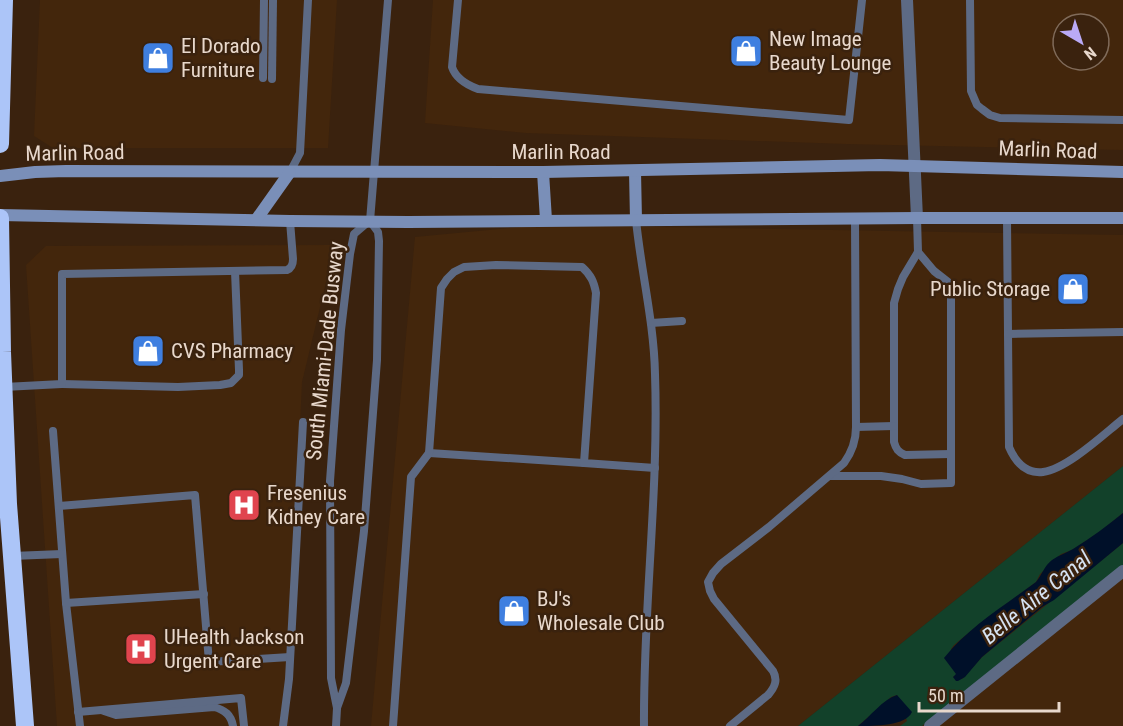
<svg xmlns="http://www.w3.org/2000/svg" width="1123" height="726" font-family="'Roboto Condensed',sans-serif">
<style>
.built{fill:#43260c;fill-rule:evenodd}
.green{fill:#12412a}
.water{fill:#001029}
.lines{fill:none;stroke-linecap:round;stroke-linejoin:round}
.lane{stroke:#5d6a84;stroke-width:8}
.street{stroke:#5d6a84;stroke-width:12}
.secondary{stroke:#7a8fb8;stroke-width:12}
.highway{stroke:#acc5f8;stroke-width:18}
.labels{text-anchor:middle;stroke-width:5;stroke-linejoin:round;paint-order:stroke}
.poi-label{font-size:21px;fill:#e8d8cc;stroke:#3a220e;text-anchor:start}
.street-label{font-size:21px;fill:#e8d8cc;stroke:#3a220e}
.water-label{font-size:22px;font-style:italic;fill:#d6e3f3;stroke:#3a220e}
</style>
<rect width="100%" height="100%" fill="#3a220e"/>
<!-- built -->
<g class="built">
<path d="M40,0H337L328,148H53L34,136Z"/>
<path d="M433,0H1123V150L846,144L526,133L425,123ZM1063,24H1099V60H1063Z"/>
<path d="M541,225L1123,235V466L798,726H371L415,237Z"/>
<path d="M335,245L302,382L290,642L289,726H57L26,265L46,246Z"/>
<path d="M1123,566V726H922Z"/>
</g>
<!-- green -->
<path class="green" d="M1123,466V513L1101,531L1072,550L1061,554L1040,574L1036,582L982,622L954,645L951,649L957,674L953,677L962,679L982,657L1123,543V566L922,726H900L907,721L897,695L891,697L858,726H798Z"/>
<!-- water -->
<g class="water">
<path d="M1123,513V543L1054,600L1042,607L982,657L965,677L958,681H956L953,677L956,674L944,658C969,627 1004,606 1036,582C1042,575 1044,566 1052,560C1059,555 1066,553 1073,549C1091,538 1107,526 1123,513Z"/>
<path d="M897,695L912,712C906,726 875,726 858,726C871,716 882,700 897,695Z"/>
</g>
<g class="lines">
<!-- lane -->
<g class="lane">
<path d="M458,0L452,67C456,79 467,85 478,89L849,120L862,0"/>
<path d="M970,0L971,91L977,105L982,109L990,115L1000,118L1123,120"/>
<path d="M263,78L264,0"/>
<path d="M272,79L273,0"/>
<path d="M290,172L300,153L308,0"/>
<path d="M917,218L918,252L903,277L898,289L894,303V442C896,449 898,452 905,455L951,454"/>
<path d="M1007,219L1009,447C1015,461 1025,474 1043,472C1067,469 1104,434 1123,419"/>
<path d="M636,220C641,271 654,322 655,374C659,492 643,608 644,726"/>
<path d="M368,222L354,234L350,254L341,330L330,481L331,678L337,708L346,683L364,531L377,360L379,241L378,232L370,221L388,0"/>
<path d="M651,323L682,321"/>
<path d="M1008,334L1123,332"/>
<path d="M62,384L178,387L220,385L231,383L239,375V370L235,271"/>
<path d="M4,387L62,384V274L287,270C292,268 293,264 293,259L290,221"/>
<path d="M856,427L894,426"/>
<path d="M53,431L66,603L80,726"/>
<path d="M429,453L584,463"/>
<path d="M830,476H881L902,479L921,484L951,483V289L948,282L934,271L918,252"/>
<path d="M59,506L195,495L209,662L290,657"/>
<path d="M12,556L62,554"/>
<path d="M66,603L204,594"/>
<path d="M104,711L116,715L214,707C225,710 231,715 233,726"/>
<path d="M78,712L241,698L244,726"/>
<path d="M283,726L289,679L303,422"/>
<path d="M336,726L337,708"/>
<path d="M393,726L411,477L429,453L441,288L447,279L454,272L464,267L496,265L582,267C591,275 594,282 596,293L584,463L655,468"/>
<path d="M730,726L768,695C775,687 778,680 773,671L714,599L710,591L708,582L713,573L721,564L769,527L844,463C852,452 856,441 856,427L855,219"/>
</g>
<!-- street -->
<g class="street">
<path d="M907,0L917,218"/>
<path d="M930,726L1123,571"/>
</g>
<!-- secondary -->
<g class="secondary">
<path d="M635,171L636,220"/>
<path d="M543,172L546,220"/>
<path d="M0,176L35,172L66,171L543,172L880,165L1123,172"/>
<path d="M0,215L290,221L408,222L917,218H1123"/>
<path d="M256,220L290,172"/>
</g>
<!-- highway -->
<g class="highway">
<path d="M0,144L4,0"/>
<path d="M0,218L2,352L8,504L25,726"/>
</g>
</g>
<!-- icons -->
<defs>
<g id="shop-square" transform="scale(1.725)"><rect x="-9" y="-9" width="18" height="18" rx="4" fill="#3f7fe0" stroke="#3a220e"/><path d="M-5-2.5h2.3a2.7 3.5 0 0 1 5.4 0H5L5.5 6h-11ZM-1.5-2.5h3a1.5 2.3 0 0 0-3 0Z" fill="#fff"/></g>
<g id="hospital-square" transform="scale(1.725)"><rect x="-9" y="-9" width="18" height="18" rx="4" fill="#e0444e" stroke="#3a220e"/><path d="M-5-5h3v3.5h4V-5h3V5h-3V1.5h-4V5h-3Z" fill="#fff"/></g>
</defs>
<g fill-rule="evenodd">
<use href="#shop-square" x="746" y="51"/>
<use href="#shop-square" x="158" y="58"/>
<use href="#shop-square" x="1073" y="289"/>
<use href="#shop-square" x="148" y="351"/>
<use href="#hospital-square" x="244" y="505"/>
<use href="#shop-square" x="514" y="611"/>
<use href="#hospital-square" x="141" y="649"/>
</g>
<g class="labels">
<!-- poi labels -->
<g class="poi-label">
<text x="769" y="46">New Image<tspan x="769" dy="24">Beauty Lounge</tspan></text>
<text x="181" y="53">El Dorado<tspan x="181" dy="24">Furniture</tspan></text>
<text x="1050" y="296" text-anchor="end">Public Storage</text>
<text x="171" y="358">CVS Pharmacy</text>
<text x="267" y="500">Fresenius<tspan x="267" dy="24">Kidney Care</tspan></text>
<text x="537" y="606">BJ's<tspan x="537" dy="24">Wholesale Club</tspan></text>
<text x="164" y="644">UHealth Jackson<tspan x="164" dy="24">Urgent Care</tspan></text>
</g>
<!-- street labels -->
<g class="street-label">
<text transform="translate(1048 150) rotate(2)" y="7">Marlin Road</text>
<text x="561" y="159">Marlin Road</text>
<text transform="translate(75 153) rotate(-1)" y="7">Marlin Road</text>
<text transform="translate(325 351) rotate(-84)" y="7">South Miami-Dade Busway</text>
</g>
<!-- water labels -->
<g class="water-label">
<text transform="translate(1036 597) rotate(-39)" y="8">Belle Aire Canal</text>
</g>
</g>
<!-- north arrow -->
<g transform="translate(1081 42) rotate(141)"><circle r="28" fill="#3a220e" stroke="#806b5a" stroke-width="1.5"/>
<path d="M0-4.5L10 22L0 15L-10 22Z" fill="#baaaf6"/>
<text y="-9" font-size="16" font-weight="bold" text-anchor="middle" fill="#e8d8cc">N</text>
</g>
<!-- scale -->
<path d="M919 702v9h140v-9" fill="none" stroke="#e8d8cc" stroke-width="3"/>
<text x="928" y="702" font-size="18" fill="#e8d8cc" stroke="#3a220e" stroke-width="4.5" paint-order="stroke">50 m</text>
</svg>
